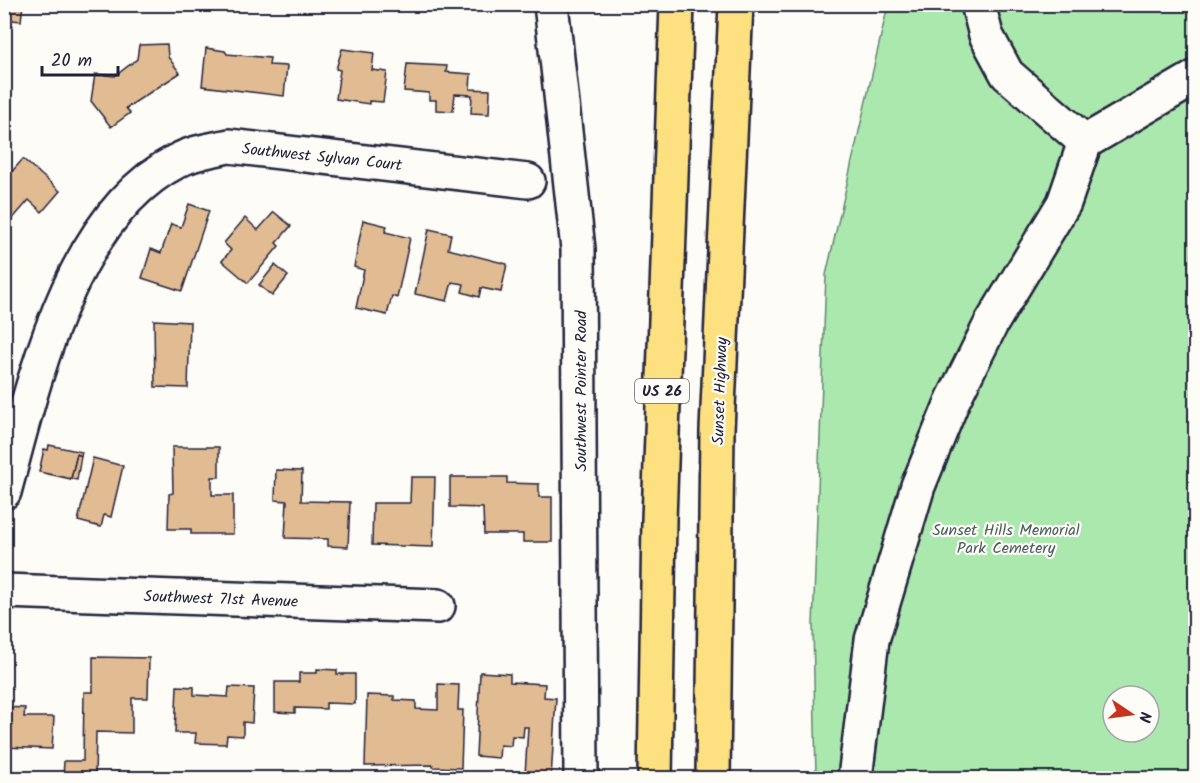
<svg xmlns="http://www.w3.org/2000/svg" width="1200" height="783" font-family="Kalam,sans-serif">
<style>
.green{fill:#abe8ae;stroke:#668574;stroke-width:1.5;fill-rule:evenodd}
.building{fill:#e1bb92;stroke:#22223b;stroke-width:1.5}
.lines{fill:none;stroke-linecap:round;stroke-linejoin:round}
.minor-casing{stroke:#22223b;stroke-width:38}
.highway-casing{stroke:#22223b;stroke-width:38}
.minor{stroke:#fdfcf7;stroke-width:33}
.highway{stroke:#fde080;stroke-width:33}
.labels{text-anchor:middle;stroke-width:4.5;stroke-linejoin:round;paint-order:stroke}
.shield{fill:#fdfcf7;stroke:#646373;stroke-width:1.5}
.shield-label{font-size:15px;font-weight:bold;fill:#22223b}
.street-label{font-size:16px;fill:#22223b;stroke:#fdfcf7}
.park-label{font-size:16px;fill:#4b5d5e;stroke:#fdfcf7}
</style>
<rect width="100%" height="100%" fill="#fdfcf7"/>
<filter id="ink" filterUnits="userSpaceOnUse"><feTurbulence type="fractalNoise" baseFrequency=".0167" numOctaves="2"/><feDisplacementMap in="SourceGraphic" scale="12" xChannelSelector="R" yChannelSelector="G"/><feConvolveMatrix kernelMatrix="1 2 1 2 8 2 1 2 1" color-interpolation-filters="sRGB"/></filter>
<g filter="url(#ink)">
<!-- green -->
<path class="green" d="M888,5H1195V778H816L813,625L826,275ZM1113,696H1149V732H1113Z"/>
<!-- building -->
<g class="building">
<path d="M4,4H23L21,21L4,19Z"/>
<path d="M167,44L168,57L180,73L126,108L130,113L111,127L91,101L95,74L115,76L137,59L139,45Z"/>
<path d="M206,48L225,51L227,54L270,58L269,65L287,66L284,96L202,86Z"/>
<path d="M342,49L374,53L372,70L387,72L383,102L369,101V104L336,99L340,70L336,69Z"/>
<path d="M407,64L447,66L446,72L471,74L470,89L490,90L489,114L471,113L472,95L455,94L453,111L436,110V100H429V93L404,91Z"/>
<path d="M23,159L60,191L42,212L29,200L9,223L4,218V175L7,177Z"/>
<path d="M189,204L209,211L182,291L142,278L151,249L161,253L171,224L181,227Z"/>
<path d="M274,212L291,226L276,243L279,246L248,283L222,261L231,250L224,243L245,218L258,230Z"/>
<path d="M363,220L387,226L385,232L410,238L397,298L392,296L387,315L356,308L364,270L354,267Z"/>
<path d="M429,229L451,234L448,249L507,264L501,292L481,288L479,297L462,292L464,284L452,282L447,301L415,294Z"/>
<path d="M275,265L288,276L272,296L259,285Z"/>
<path d="M154,320L190,322L188,388L155,387Z"/>
<path d="M49,445L82,452L81,456L77,454L71,479L39,472L44,449L48,450Z"/>
<path d="M172,447H219V477H212V495H233V534H191V529H168L169,494L173,493Z"/>
<path d="M77,454L81,456L77,480L71,479Z"/>
<path d="M93,458L123,466L111,517L104,515L101,527L78,521Z"/>
<path d="M276,470L302,471L301,501L350,502L348,547L328,546V539L285,538L287,501L275,500Z"/>
<path d="M411,477H435L433,547L372,545L373,503H410Z"/>
<path d="M450,477H507V483L539,484V497H552V542H523V534H484L483,508L450,507Z"/>
<path d="M93,657L149,658L148,698H132V733L96,732L95,778H63L64,761H83L84,692H93Z"/>
<path d="M317,669L337,670V674H355V704L326,703V709L295,708V713L275,712V682H299V673H317Z"/>
<path d="M480,672L510,674V682L545,684L544,697L556,698L551,778H518V775H525L528,727H524L523,737L512,736L511,746L500,745L499,758L476,756Z"/>
<path d="M438,684L459,685L458,710H463L461,768L433,767V765L365,766L367,695L394,696V700L416,701V709L438,710Z"/>
<path d="M177,686L194,687V695L228,697L229,687L254,688L252,723L243,722V736L227,735L226,744L195,743L196,733H175Z"/>
<path d="M4,707L25,708L24,717H54L52,749L4,747Z"/>
</g>
<g class="lines">
<!-- minor casing -->
<g class="minor-casing">
<g id="minor">
<path d="M551,4L578,249L581,778"/>
<path d="M978,4L986,35L1007,74L1085,142"/>
<path d="M4,492C33,385 69,216 177,161C193,152 211,150 229,146L528,181"/>
<path d="M4,591L438,606"/>
<path d="M855,778L872,640L918,486L953,400L991,324L1064,203L1085,142L1196,77"/>
</g>
</g>
<!-- highway casing -->
<g class="highway-casing">
<g id="highway">
<path d="M655,778L659,520L677,4"/>
<path d="M713,778L717,430L736,4"/>
</g>
</g>
<!-- minor -->
<use href="#minor" class="minor"/>
<!-- highway -->
<use href="#highway" class="highway"/>
</g>
</g>
<g class="labels">
<!-- shield labels -->
<rect class="shield" x="635" y="379" width="54" height="24" rx="4.5"/>
<g class="shield-label">
<text x="662" y="396">US 26</text>
</g>
<!-- street labels -->
<g class="street-label">
<text transform="translate(322 156) rotate(6)" y="6">Southwest Sylvan Court</text>
<text transform="translate(580 391) rotate(-90)" y="6">Southwest Pointer Road</text>
<text transform="translate(719 391) rotate(-88)" y="6">Sunset Highway</text>
<text transform="translate(221 598) rotate(2)" y="6">Southwest 71st Avenue</text>
</g>
<!-- park labels -->
<g class="park-label">
<text x="1006" y="535">Sunset Hills Memorial<tspan x="1006" dy="18">Park Cemetery</tspan></text>
</g>
</g>
<!-- margin -->
<rect width="1200" height="783" fill="none" stroke="#fdfcf7" stroke-width="24"/>
<rect x="12" y="12" width="1176" height="759" fill="none" stroke="#22223b" stroke-width="2" filter="url(#ink)"/>
<!-- north arrow -->
<g transform="translate(1131 714) rotate(103)"><circle r="28" fill="#fdfcf7" stroke="#a5a5ac" stroke-width="1.5"/>
<path d="M0-4.5L10 22L0 15L-10 22Z" fill="#c8321e"/>
<text y="-9" font-size="16" font-weight="bold" text-anchor="middle" fill="#22223b">N</text>
</g>
<!-- scale -->
<path d="M42 66v9h76v-9" fill="none" stroke="#22223b" stroke-width="3"/>
<text x="51" y="66" font-size="18" fill="#22223b" stroke="#fdfcf7" stroke-width="4.5" paint-order="stroke">20 m</text>
</svg>
